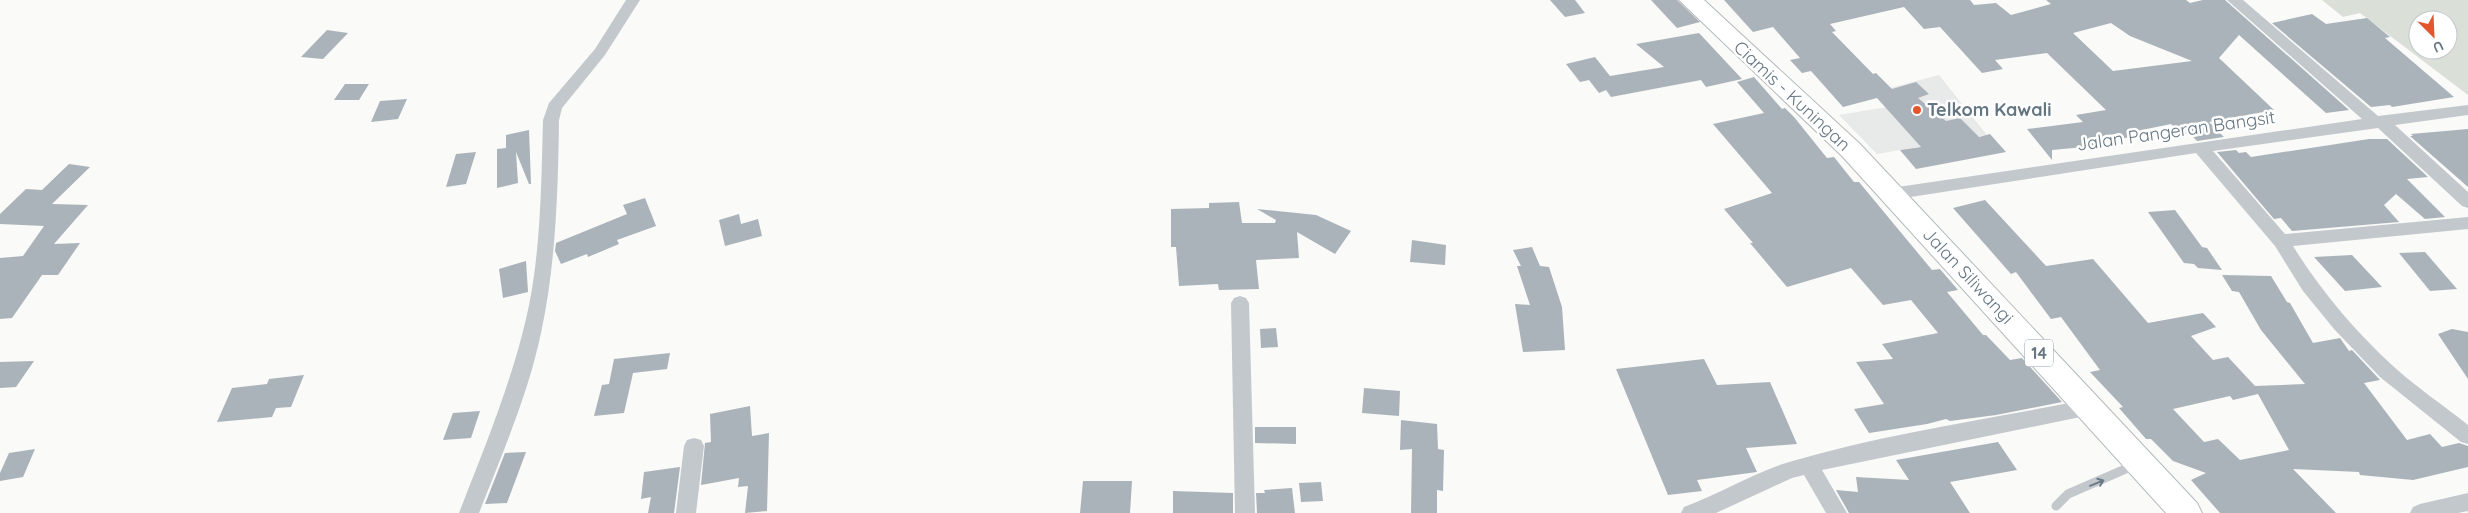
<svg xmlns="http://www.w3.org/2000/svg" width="2468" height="513" font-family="Quicksand,sans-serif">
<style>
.built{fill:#e8e9e9}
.green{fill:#dadfd7;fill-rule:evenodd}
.building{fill:#aab3b9;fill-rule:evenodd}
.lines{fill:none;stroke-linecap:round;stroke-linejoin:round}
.trunk-casing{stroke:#b4b9bd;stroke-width:2}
.service{stroke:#c3c8cc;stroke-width:9}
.minor{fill:#c3c8cc;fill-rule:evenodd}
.trunk{fill:#fff;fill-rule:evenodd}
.oneway{stroke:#6a7a87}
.poi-dot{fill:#e4572e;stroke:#fff;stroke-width:2}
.labels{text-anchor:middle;stroke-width:5;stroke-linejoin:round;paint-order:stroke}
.shield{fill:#fff;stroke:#939fa8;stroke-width:1}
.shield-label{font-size:16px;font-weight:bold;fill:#657683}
.street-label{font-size:18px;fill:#657683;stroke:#fff}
.poi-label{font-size:18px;font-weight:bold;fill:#657683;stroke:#fff;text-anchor:start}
</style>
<rect width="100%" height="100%" fill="#fafaf8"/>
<!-- built -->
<path class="built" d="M1939,75L1987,135L1877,154L1839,115L1893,106L1879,91Z"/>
<!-- green -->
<path class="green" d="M2322,0H2468V95L2360,13L2343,17ZM2418,20H2448V50H2418Z"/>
<!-- building -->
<g class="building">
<path d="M1550,0H1575L1585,13L1565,17Z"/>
<path d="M1651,0H1677L1700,22L1677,28Z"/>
<path d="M1724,0H1970L1974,5L1996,3L2011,15L2051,4L2046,0H2186L2190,3L2203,0H2225L2349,110L2326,113L2239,35L2219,58L2274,110L2209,122L2224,137L2197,141L2189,133L2182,134L2171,124L2127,133L2131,137L2093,143L2095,146L2052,150V160L2027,129L2083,122L2076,115L2106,110L2047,53L1995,60L2003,69L1982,73L1940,27L1924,29L1904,7L1830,24L1836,31L1832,32L1873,74L1876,73L1892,89L1916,82L1929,94L1918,98L1946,121L1960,118L1979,137L1990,134L2006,152L1916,169L1900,150L1921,147L1877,98L1843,107L1811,71L1802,73L1790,60L1800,58L1773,27L1753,32ZM2111,23L2130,36L2192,61L2113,71L2073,33Z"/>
<path d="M2312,14L2326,24L2367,18L2390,37L2385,38L2454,97L2392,107L2390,105L2371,107L2272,23Z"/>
<path d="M327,30L348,33L323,59L301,57Z"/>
<path d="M1699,33L1742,79L1706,87L1701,80L1611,97L1606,90L1599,93L1589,80L1580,82L1566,64L1595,57L1610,76L1664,67L1636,44Z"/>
<path d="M1754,77L1782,109L1785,108L1794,117L1827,158L1834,157L1854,182H1859L1932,270L1940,269L1958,290L1947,292L1983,335H1986L2010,360L2022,358L2062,402L1996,415L1950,421L1946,419L1927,424L1869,433L1854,409L1884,404L1856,362L1893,359L1882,344L1938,333L1911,300L1883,305L1851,268L1787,287L1750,243H1753L1724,209L1772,193L1713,124L1764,113L1737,82Z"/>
<path d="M345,84H369L359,100H334Z"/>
<path d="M407,99L398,119L371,122L380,101Z"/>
<path d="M2468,129V187L2410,136H2413L2411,134Z"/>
<path d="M529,130L531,184H529L516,152L518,183L497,188V149L506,148V135Z"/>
<path d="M2369,139H2387L2428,177L2407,179L2445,217L2425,219L2396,194L2384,205L2399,222L2292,231L2281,218L2274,219L2217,152L2236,150L2239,153L2246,152L2251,157Z"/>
<path d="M476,152L466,184L446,187L456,154Z"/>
<path d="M69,164L90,167L52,204L88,205L54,244L80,243L58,275H42L12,318L0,319V258L23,256L44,226L0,224V214L26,189L42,190Z"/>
<path d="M645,198L656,226L617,240L619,244L588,257L587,254L561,264L555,251L556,243L627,214L623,205Z"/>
<path d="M1985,200L2046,266L2093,259L2148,323L2203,313L2216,327L2191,336L2213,360L2228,357L2255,386L2305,384L2261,330L2239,292L2232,291L2222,275L2271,276L2287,302L2290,303L2313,343L2340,338L2349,351L2352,350L2380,380L2364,383L2407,440L2430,434L2442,447L2459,443L2468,446V467L2413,480L2360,475L2359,472L2293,469L2336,513H2220L2191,480L2206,473L2173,461L2151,439H2146L2119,408L2123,407L2090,372L2100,370L2061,317L2051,319L2016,272L2011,274L1953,208ZM2258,394L2289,450L2240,460L2218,439L2204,442L2173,409L2230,396L2233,400Z"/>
<path d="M1239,202L1242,223H1275L1276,220L1257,209L1316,215L1351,231L1335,254L1297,232L1299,258L1256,260L1259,289L1219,290L1218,284L1179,286L1176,247H1171V209L1209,208V203Z"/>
<path d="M2175,210L2202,247L2207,248L2222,270L2198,268L2194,264L2184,263L2148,212Z"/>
<path d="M739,214L741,224L758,219L762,236L725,246L719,220Z"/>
<path d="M1412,240L1446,245L1445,265L1410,262Z"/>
<path d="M1532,247L1540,266L1549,267L1562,307L1565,350L1523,352L1515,304L1530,305L1517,266H1521L1513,250Z"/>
<path d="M2425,252L2457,289L2430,291L2399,253Z"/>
<path d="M2352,255L2382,287L2345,291L2314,257Z"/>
<path d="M526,261L528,292L503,298L499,269Z"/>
<path d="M1276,328L1278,347L1261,348L1260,329Z"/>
<path d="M2452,329L2468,332V379L2438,334Z"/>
<path d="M670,353L667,369L633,373L624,413L594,416L602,385L609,384L614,359Z"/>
<path d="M1704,359L1717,385L1770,382L1797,444L1746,448L1757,472L1697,480L1702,491L1668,495L1616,369Z"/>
<path d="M34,361L16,387L0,388V362Z"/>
<path d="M304,375L291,407L276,408L272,417L217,422L232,388L267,384L269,379Z"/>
<path d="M1364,388L1400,391L1399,416L1362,413Z"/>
<path d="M750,406L752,436L769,433L767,511L745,513L748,486L738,487L739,478L701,485L705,443L711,442L710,414Z"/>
<path d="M480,411L471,438L443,440L453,413Z"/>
<path d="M1401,420L1437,424L1438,449L1444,450L1443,491L1437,490V513H1411L1412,449L1400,450Z"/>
<path d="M1255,427H1296V444L1255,443Z"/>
<path d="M1998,442L2017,470L1950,482L1970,513H1849L1836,490L1858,492L1856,477L1909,480L1896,460Z"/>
<path d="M35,449L23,477L0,481V473L9,453Z"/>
<path d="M526,452L507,503L485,504L505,453Z"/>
<path d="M680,467L674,513H648L651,497L641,499L644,472Z"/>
<path d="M1083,481H1132L1130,513H1080Z"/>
<path d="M1321,482L1323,501L1301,502L1299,483Z"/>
<path d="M1292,488L1295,513H1257L1256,493H1265L1264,490Z"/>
<path d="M1173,491L1233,493V513H1173Z"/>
</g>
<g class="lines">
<!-- trunk casing -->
<g class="trunk-casing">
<path id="trunk" d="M1679,0H1704L1860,144L2197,503L2202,513H2166L1842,156Z"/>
</g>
<!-- service -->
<path class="service" d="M2056,506L2068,494L2137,464"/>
<!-- minor -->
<g class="minor">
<path d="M626,0H640L605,55L562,108L559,120C558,191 556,263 541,333C528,395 502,454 479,513H459C482,454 506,396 522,335C541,266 541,191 543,120L549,103L595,49Z"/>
<path d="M2227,0H2243L2378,116L2468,105V115L2395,125L2468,192V208L2462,206L2378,128L2213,151L2285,234L2468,217V229L2293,246C2321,291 2354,330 2393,366C2416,387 2443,405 2468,425V444L2461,442L2380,377L2334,329L2303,291L2275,246L2196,153L1891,200L1885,198L1883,194L1885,190L1891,188L2362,119Z"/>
<path d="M1240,296L1246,298L1249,303L1255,513H1235L1231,303L1234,298Z"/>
<path d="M2090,399L2097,401L2100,407L2097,413L2090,415L1822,470L1847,513H1826L1804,475L1792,478L1716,513H1681L1684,507C1719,494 1755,472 1789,462C1887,433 1990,419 2090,399Z"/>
<path d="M694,438L701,440L704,446L696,513H676L684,446L687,440Z"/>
<path d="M2468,493V511L2458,513H2410L2413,507L2420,504Z"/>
</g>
<!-- trunk -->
<use href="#trunk" class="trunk"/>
</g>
<!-- one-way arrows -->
<defs><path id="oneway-shaft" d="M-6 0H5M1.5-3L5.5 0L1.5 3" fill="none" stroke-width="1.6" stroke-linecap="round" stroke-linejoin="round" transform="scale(1.25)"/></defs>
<use class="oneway" href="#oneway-shaft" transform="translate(2097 483) rotate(-22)"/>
<!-- markers -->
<circle class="poi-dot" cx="1917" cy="110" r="5"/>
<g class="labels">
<!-- shield labels -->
<rect class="shield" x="2025" y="339.5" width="28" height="27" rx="4"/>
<g class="shield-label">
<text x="2039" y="359">14</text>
</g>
<!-- street labels -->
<g class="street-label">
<text transform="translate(1792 96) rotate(43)" y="6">Ciamis - Kuningan</text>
<text transform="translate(2176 131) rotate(-8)" y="6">Jalan Pangeran Bangsit</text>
<text transform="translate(1968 276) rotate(47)" y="6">Jalan Siliwangi</text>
</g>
<!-- poi labels -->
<g class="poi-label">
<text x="1927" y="116">Telkom Kawali</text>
</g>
</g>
<!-- north arrow -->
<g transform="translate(2433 35) rotate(156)"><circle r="24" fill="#ffffff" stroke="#c1c8cd"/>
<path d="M0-4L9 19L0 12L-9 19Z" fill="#e4572e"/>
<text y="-8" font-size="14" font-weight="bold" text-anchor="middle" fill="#657683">U</text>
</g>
</svg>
